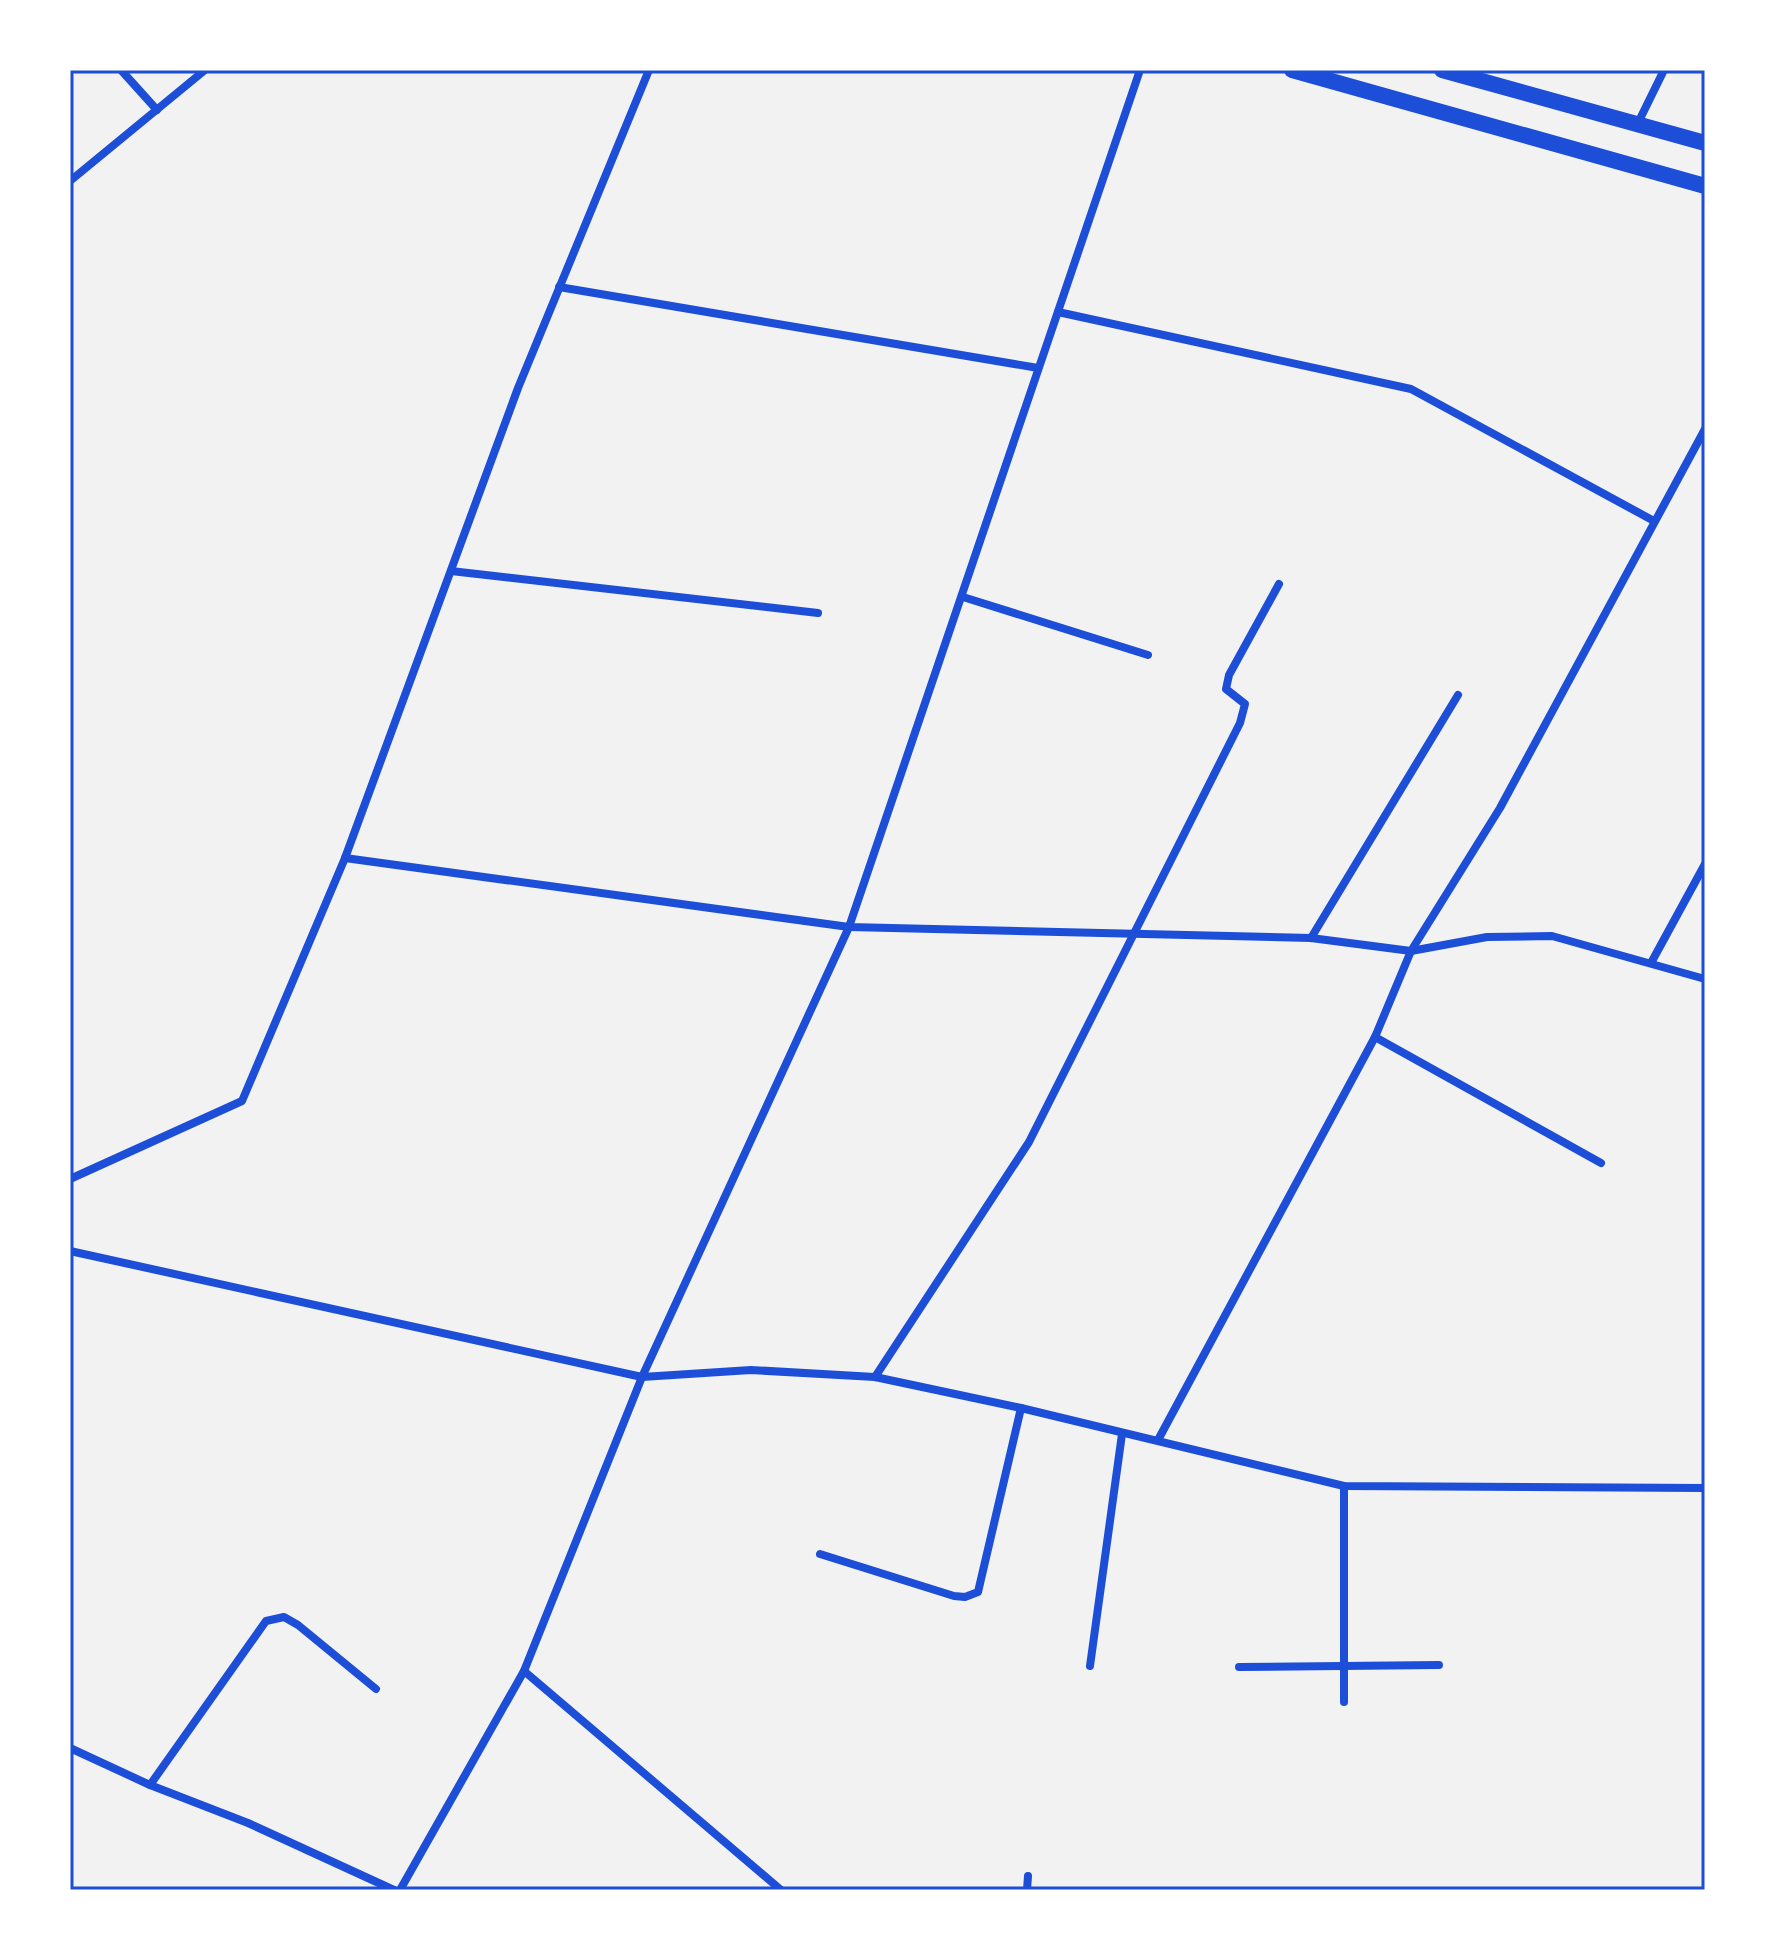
<svg xmlns="http://www.w3.org/2000/svg" width="1775" height="1960" font-family="'IBM Plex Sans',sans-serif">
<style>
.lines{fill:none;stroke-linecap:round;stroke-linejoin:round}
.minor{stroke:#1d4ed8;stroke-width:8}
.secondary{stroke:#1d4ed8;stroke-width:16}
.neatline{fill:none;stroke:#1d4ed8;stroke-width:3}
</style>
<rect width="100%" height="100%" fill="#f2f2f2"/>
<g class="lines">
<!-- minor -->
<g class="minor">
<path d="M121,70L157,110"/>
<path d="M1638,123L1664,70"/>
<path d="M70,181L205,70"/>
<path d="M559,287L1038,368"/>
<path d="M1058,312L1411,389L1654,521"/>
<path d="M451,571L818,613"/>
<path d="M963,597L1148,655"/>
<path d="M345,858L849,927L1311,938L1411,951L1487,937L1552,936L1705,979"/>
<path d="M1311,938L1458,695"/>
<path d="M1651,963L1705,864"/>
<path d="M1375,1037L1601,1163"/>
<path d="M70,1179L242,1101L345,858L518,388L649,70"/>
<path d="M70,1251L642,1377L751,1370L875,1377L1021,1408L1344,1486L1705,1488"/>
<path d="M875,1377L1029,1142L1240,723L1245,704L1226,689L1229,675L1279,584"/>
<path d="M1158,1440L1375,1037L1411,951L1500,808L1705,429"/>
<path d="M1344,1486V1702"/>
<path d="M820,1554L954,1596L965,1597L978,1592L1021,1408"/>
<path d="M1090,1666L1122,1434"/>
<path d="M1239,1667L1439,1665"/>
<path d="M524,1671L781,1890"/>
<path d="M70,1748L150,1785L248,1823L394,1890"/>
<path d="M150,1785L266,1621L284,1617L298,1625L376,1689"/>
<path d="M400,1890L524,1671L642,1377L849,927L1140,70"/>
<path d="M1027,1890L1028,1876"/>
</g>
<!-- secondary -->
<g class="secondary">
<path d="M1292,70L1705,186"/>
<path d="M1442,70L1705,143"/>
</g>
</g>
<!-- border -->
<rect width="1775" height="1960" fill="none" stroke="#ffffff" stroke-width="144"/>
<rect x="72" y="72" width="1631" height="1816" class="neatline"/>
</svg>
